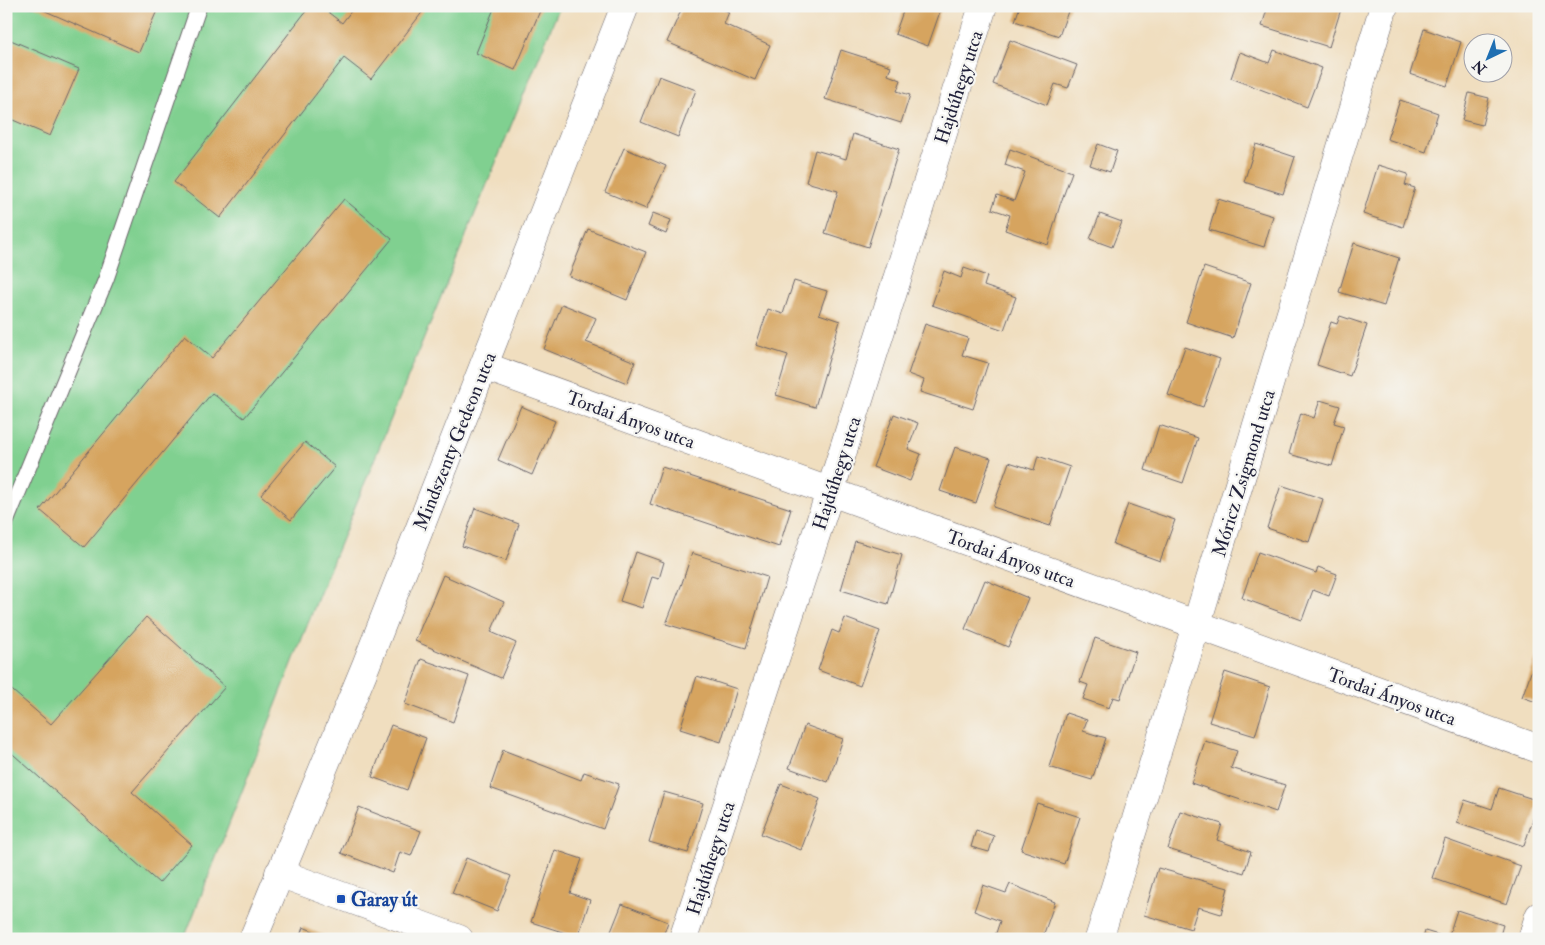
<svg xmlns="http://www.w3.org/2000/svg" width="1545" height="945" font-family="'IM FELL Double Pica',serif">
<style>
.green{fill:#80d090;stroke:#517966}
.building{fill:#d6a45e}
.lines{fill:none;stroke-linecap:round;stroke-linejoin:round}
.service-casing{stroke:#6a6469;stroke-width:17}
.minor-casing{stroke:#6a6469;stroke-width:29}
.service{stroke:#fff;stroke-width:15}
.minor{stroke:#fff;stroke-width:28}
.transit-dot{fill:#1a4fb4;stroke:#f6f6f2;stroke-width:2}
.labels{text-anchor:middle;stroke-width:4.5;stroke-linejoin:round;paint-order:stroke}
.street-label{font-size:19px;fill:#22223b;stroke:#f6f6f2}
.transit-label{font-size:19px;font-weight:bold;fill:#164399;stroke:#f6f6f2;text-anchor:start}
</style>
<rect width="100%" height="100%" fill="#f6f6f2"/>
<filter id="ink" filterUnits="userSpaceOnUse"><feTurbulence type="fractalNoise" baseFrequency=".02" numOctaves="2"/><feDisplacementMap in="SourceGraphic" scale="10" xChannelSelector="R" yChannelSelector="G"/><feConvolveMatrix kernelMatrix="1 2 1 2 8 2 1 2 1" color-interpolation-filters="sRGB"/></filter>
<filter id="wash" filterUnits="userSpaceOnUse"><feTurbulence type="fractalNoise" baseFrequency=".0096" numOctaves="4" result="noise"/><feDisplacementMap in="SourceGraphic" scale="20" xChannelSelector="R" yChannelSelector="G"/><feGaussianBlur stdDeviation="1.12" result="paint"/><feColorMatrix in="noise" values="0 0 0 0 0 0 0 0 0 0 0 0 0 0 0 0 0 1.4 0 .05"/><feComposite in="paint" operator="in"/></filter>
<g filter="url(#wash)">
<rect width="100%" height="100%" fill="#f0debf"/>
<!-- green -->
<path class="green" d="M6,6H560L323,585L184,939H6Z"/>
<g id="blocks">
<!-- building -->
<g class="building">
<path d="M34,6H159L139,52Z"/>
<path d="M310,6H320L342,23L355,6H427L371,79L344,58L220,218L174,182Z"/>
<path d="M495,6H542L515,70L476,53Z"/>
<path d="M683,6H715L729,12L724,24L770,45L755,80L667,42Z"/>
<path d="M905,6H942L928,46L895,34Z"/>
<path d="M1020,6H1070L1059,36L1015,21Z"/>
<path d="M1268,6L1297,7V6H1342L1329,47L1262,26Z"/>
<path d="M1424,29L1461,42L1447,86L1410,74Z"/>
<path d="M6,38L79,69L50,136L6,117Z"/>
<path d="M1010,40L1077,65L1068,88L1055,84L1047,105L993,84Z"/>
<path d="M841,50L891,66L888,75L901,80L897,91L910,95L901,123L825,99Z"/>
<path d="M1274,50L1322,68L1307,107L1231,78L1240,52L1269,63Z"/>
<path d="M659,76L696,90L678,137L641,122Z"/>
<path d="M1469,93L1489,98L1482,125L1462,120Z"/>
<path d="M1400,100L1438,113L1426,152L1387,139Z"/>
<path d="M853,134L899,149L868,247L825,233L838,191L806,182L815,150L846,159Z"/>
<path d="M1098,144L1117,151L1110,172L1090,165Z"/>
<path d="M1256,144L1295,157L1283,194L1244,182Z"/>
<path d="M624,148L666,166L646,209L605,192Z"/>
<path d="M1010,149L1072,172L1060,205L1048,245L1005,230L1010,215L992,209L997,195L1014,201L1025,172L1005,165Z"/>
<path d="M1378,165L1408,174L1405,185L1415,188L1403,227L1363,214Z"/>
<path d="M344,199L392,239L244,418L212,393L84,547L40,510L185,335L212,358Z"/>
<path d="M1218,199L1273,216L1264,247L1209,230Z"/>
<path d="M653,213L671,220L666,234L648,226Z"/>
<path d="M1100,214L1122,222L1112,247L1090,239Z"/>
<path d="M588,229L646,252L627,300L569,276Z"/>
<path d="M1354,243L1399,258L1384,306L1339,292Z"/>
<path d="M1204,267L1251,283L1233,338L1186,322Z"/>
<path d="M964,268L987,276L984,286L1016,297L1004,330L932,305L944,271L961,278Z"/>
<path d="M794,281L827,291L819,314L840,321L815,407L776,395L788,355L756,345L768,309L783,314Z"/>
<path d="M562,304L596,318L586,342L635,362L627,383L544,349Z"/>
<path d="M1340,316L1367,325L1350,376L1317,365L1331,322L1337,324Z"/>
<path d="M925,324L968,338L962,355L988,363L973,409L920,392L924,380L908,374Z"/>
<path d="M1185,347L1220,359L1203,407L1168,395Z"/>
<path d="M1320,400L1340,406L1334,423L1344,426L1332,466L1289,454L1301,413L1314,418Z"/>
<path d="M521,406L555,421L532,475L498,460Z"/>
<path d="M894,414L918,423L908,449L921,454L910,481L873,467Z"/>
<path d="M1159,425L1198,438L1183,483L1145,470Z"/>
<path d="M305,442L335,467L291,520L261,495Z"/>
<path d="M955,447L991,458L976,503L940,491Z"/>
<path d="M1038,456L1070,467L1050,526L993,507L1009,462L1034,470Z"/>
<path d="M662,467L791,509L779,547L650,504Z"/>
<path d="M1281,485L1323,499L1309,542L1267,528Z"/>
<path d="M1128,504L1175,520L1160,561L1113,544Z"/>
<path d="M475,508L519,524L506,561L462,546Z"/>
<path d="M855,541L902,555L888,604L841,590Z"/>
<path d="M636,552L664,562L659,579L652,577L642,608L620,601Z"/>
<path d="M1258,552L1316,573L1318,567L1337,574L1329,596L1313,590L1302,620L1242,598Z"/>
<path d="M692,553L767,577L746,648L666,624L681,586Z"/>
<path d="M443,575L504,602L491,632L516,643L501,678L415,641Z"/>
<path d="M985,580L1028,598L1008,647L965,629Z"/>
<path d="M146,617L225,687L132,792L192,845L159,883L6,748V685L51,724Z"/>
<path d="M845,618L880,631L860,686L818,670L832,630L839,633Z"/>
<path d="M1095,638L1136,652L1120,699L1113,697L1109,708L1083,699L1088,685L1080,682Z"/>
<path d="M1539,650V703L1522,697Z"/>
<path d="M421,659L469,676L453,722L405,704Z"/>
<path d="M1225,672L1270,687L1255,736L1209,722Z"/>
<path d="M697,676L737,689L721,742L680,729Z"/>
<path d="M1066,713L1087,720L1083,731L1106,738L1092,780L1049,767Z"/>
<path d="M391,725L426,738L407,790L372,777Z"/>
<path d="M805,725L843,739L828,782L789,768Z"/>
<path d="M1205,741L1237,751L1231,768L1285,785L1276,812L1191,783Z"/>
<path d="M503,750L581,780L584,772L619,784L603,829L490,788Z"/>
<path d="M781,784L820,799L801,850L761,834Z"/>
<path d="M1499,788L1539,801L1524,846L1457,823L1465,800L1492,809Z"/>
<path d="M664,792L703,803L688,853L649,842Z"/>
<path d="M1037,803L1080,817L1064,864L1021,850Z"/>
<path d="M359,807L421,831L411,856L400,852L393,873L341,853Z"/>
<path d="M1180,811L1222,824L1217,840L1251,852L1244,873L1168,849Z"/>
<path d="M976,830L994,836L989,852L971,847Z"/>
<path d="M1445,839L1521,866L1507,904L1432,878Z"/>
<path d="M555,850L582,859L570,893L590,900L578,937L531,922Z"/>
<path d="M466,858L511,876L497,911L452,893Z"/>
<path d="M1158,868L1228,888L1221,914L1198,907L1191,929L1144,915Z"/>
<path d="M1010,884L1055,902L1042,939H994L1000,921L974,911L983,885L1006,893Z"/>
<path d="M622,904L668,922L662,939H608Z"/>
<path d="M1457,910L1503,925L1499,939H1423L1425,931L1448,938Z"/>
<path d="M303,927L333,939H299Z"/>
</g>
</g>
</g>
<g filter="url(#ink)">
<use href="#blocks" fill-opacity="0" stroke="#6a6469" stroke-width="1"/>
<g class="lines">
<!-- service casing -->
<g class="service-casing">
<path id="service" d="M6,522L106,279L199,6"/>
</g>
<!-- minor casing -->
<g class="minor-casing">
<g id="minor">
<path d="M484,366L1539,749"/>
<path d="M279,873L459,939"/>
<path d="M253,939L366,665L625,6"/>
<path d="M683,939L830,492L983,6"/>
<path d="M1099,939L1196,626L1384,6"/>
<path d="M1532,939L1539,916"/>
</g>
</g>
<!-- service -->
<use href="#service" class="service"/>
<!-- minor -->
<use href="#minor" class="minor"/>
</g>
</g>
<!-- markers -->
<rect class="transit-dot" x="336" y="894" width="10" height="10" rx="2.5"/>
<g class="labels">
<!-- street labels -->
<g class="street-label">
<text transform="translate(958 87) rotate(-72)" y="7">Hajdúhegy utca</text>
<text transform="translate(631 419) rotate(20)" y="7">Tordai Ányos utca</text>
<text transform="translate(454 441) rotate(-68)" y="7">Mindszenty Gedeon utca</text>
<text transform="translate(836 473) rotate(-72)" y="7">Hajdúhegy utca</text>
<text transform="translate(1243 473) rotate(-73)" y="7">Móricz Zsigmond utca</text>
<text transform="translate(1011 558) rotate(20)" y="7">Tordai Ányos utca</text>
<text transform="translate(1392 696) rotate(20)" y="7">Tordai Ányos utca</text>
<text transform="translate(710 858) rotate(-72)" y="7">Hajdúhegy utca</text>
</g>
<!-- transit labels -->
<g class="transit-label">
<text x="351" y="906">Garay út</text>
</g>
</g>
<!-- margin -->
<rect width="1545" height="945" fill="none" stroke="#f6f6f2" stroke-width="25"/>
<!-- north arrow -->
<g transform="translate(1488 58) rotate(223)"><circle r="24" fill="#f6f6f2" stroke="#a1a1a9"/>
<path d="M0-4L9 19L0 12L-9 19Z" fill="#1f6fb2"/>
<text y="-8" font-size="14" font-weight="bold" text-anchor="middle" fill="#22223b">N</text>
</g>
</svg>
